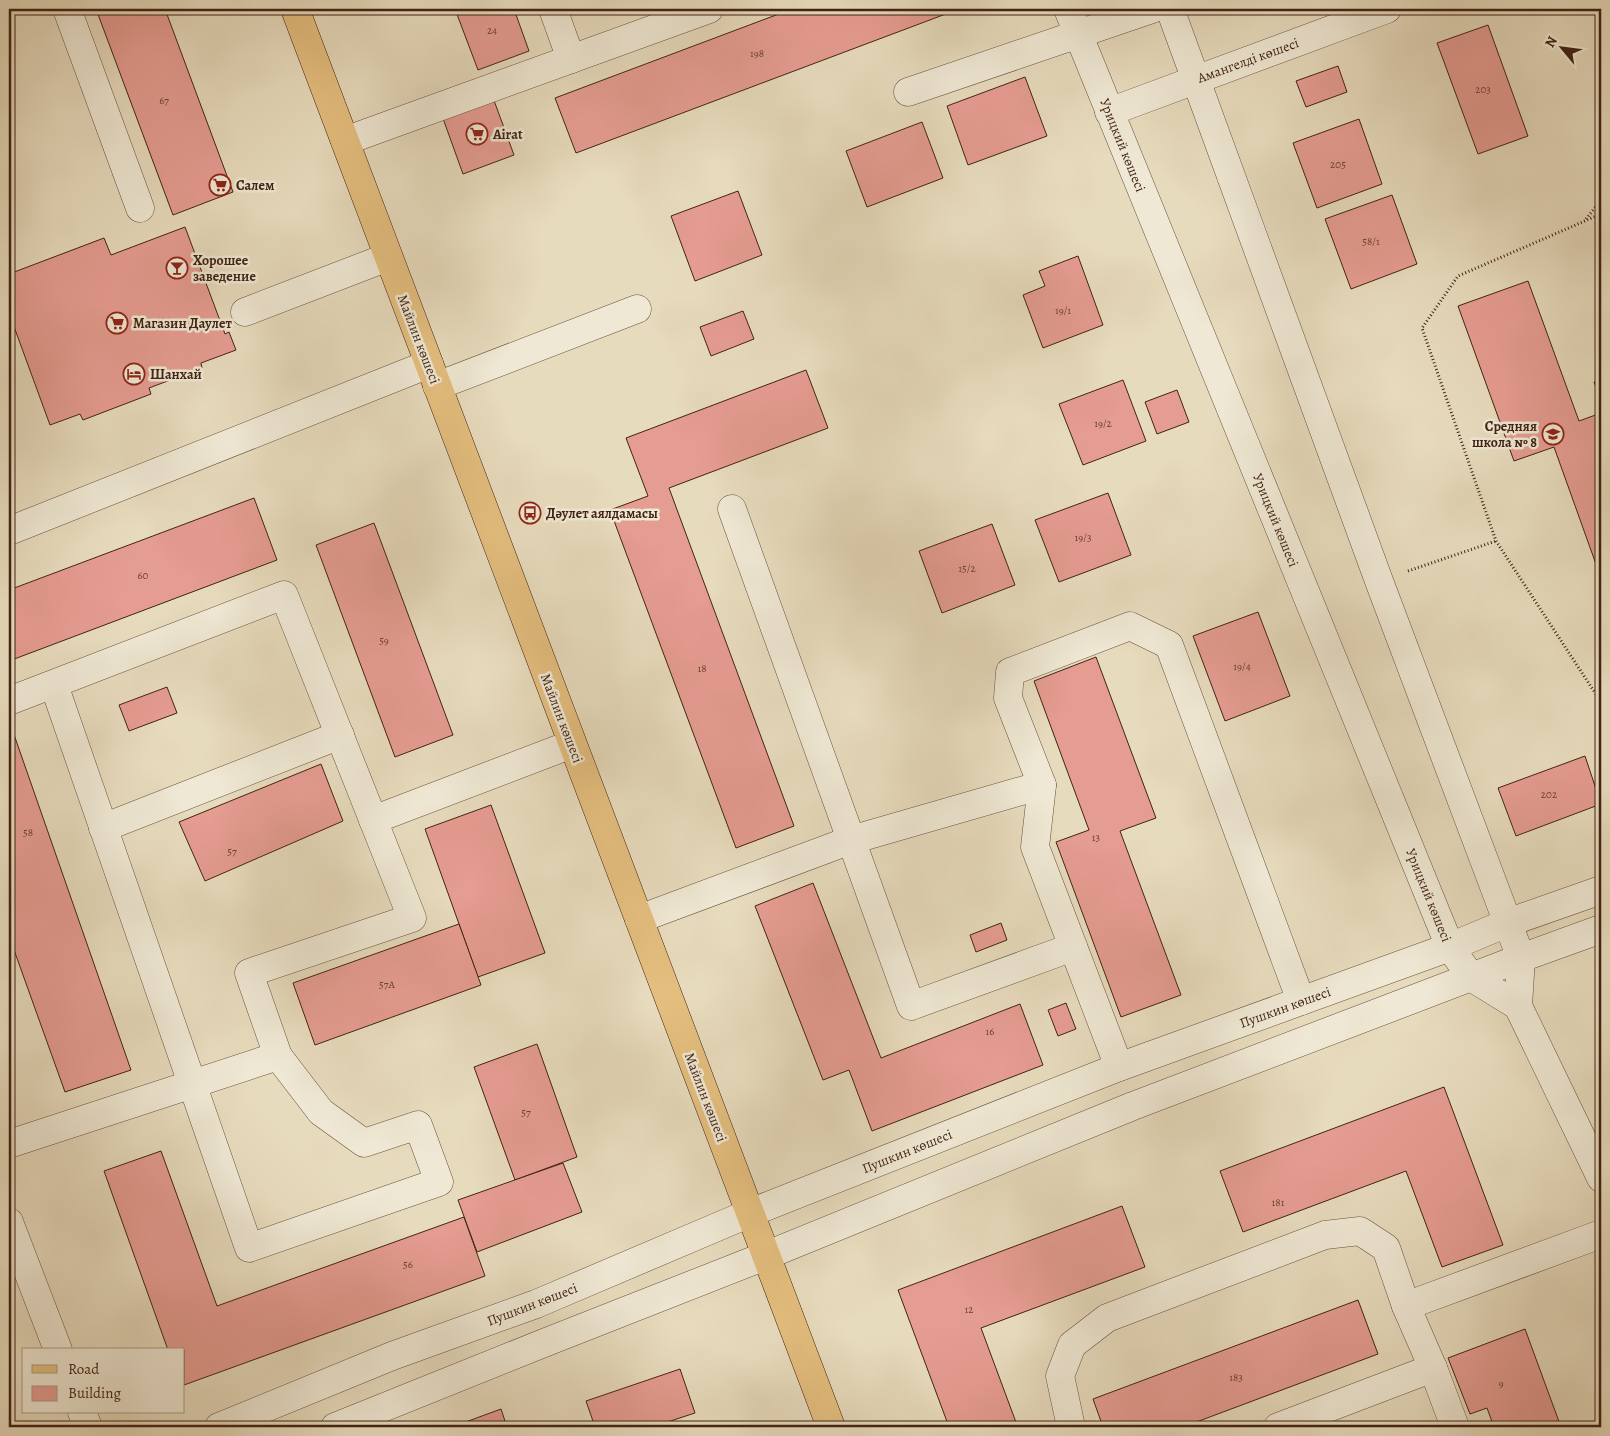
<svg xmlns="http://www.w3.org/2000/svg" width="1610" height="1436" font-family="Alegreya,serif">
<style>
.building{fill:#e59c91;stroke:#412314}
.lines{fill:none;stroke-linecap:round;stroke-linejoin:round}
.minor-casing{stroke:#6a513e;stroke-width:29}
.major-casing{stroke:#412314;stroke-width:29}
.path{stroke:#412314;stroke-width:3;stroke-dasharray:1 2.5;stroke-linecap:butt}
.minor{stroke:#efe8d4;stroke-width:28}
.major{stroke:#e4be7e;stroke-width:28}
.labels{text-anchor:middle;stroke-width:5;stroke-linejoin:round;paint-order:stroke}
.number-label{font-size:11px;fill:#6a4133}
.street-label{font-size:14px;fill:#412314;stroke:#efe8d4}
.poi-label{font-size:14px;font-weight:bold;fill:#412314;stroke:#efe8d4;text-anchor:start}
</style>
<rect width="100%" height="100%" fill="#e7dbbd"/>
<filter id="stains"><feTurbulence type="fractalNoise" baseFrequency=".004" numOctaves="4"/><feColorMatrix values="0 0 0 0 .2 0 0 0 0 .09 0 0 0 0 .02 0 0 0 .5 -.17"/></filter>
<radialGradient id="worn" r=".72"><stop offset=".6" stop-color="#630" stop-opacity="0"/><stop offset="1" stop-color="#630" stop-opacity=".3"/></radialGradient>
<!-- building -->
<g class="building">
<path d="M96,9H165L233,192L173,215Z"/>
<path d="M455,9H514L529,51L478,70Z"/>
<path d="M792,9H959L576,153L555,98Z"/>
<path d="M1488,25L1528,136L1478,154L1437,43Z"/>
<path d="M1338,66L1347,92L1306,107L1296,81Z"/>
<path d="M1025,77L1047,136L968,165L947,106Z"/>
<path d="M492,95L514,155L463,174L441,113Z"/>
<path d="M1359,119L1382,184L1317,208L1293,143Z"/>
<path d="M922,122L943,178L867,207L846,151Z"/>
<path d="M738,191L762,255L695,281L671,216Z"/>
<path d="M1392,195L1417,264L1351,289L1325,219Z"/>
<path d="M185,227L225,334L229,332L236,350L201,363L202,368L149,388L151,394L83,420L80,414L50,425L9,313V274L104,238L111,255Z"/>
<path d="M1078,256L1103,325L1043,348L1023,295L1045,286L1039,271Z"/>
<path d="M1528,281L1579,421L1601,413V566L1597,567L1554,447L1514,461L1458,306Z"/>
<path d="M743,311L754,339L711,356L700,327Z"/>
<path d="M806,370L828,428L669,488L794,826L736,848L610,510L648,496L626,438Z"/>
<path d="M1601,379V401L1594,382Z"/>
<path d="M1123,380L1146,441L1083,465L1059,404Z"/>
<path d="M1177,390L1189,422L1157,434L1145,402Z"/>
<path d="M1108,493L1131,555L1059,582L1035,520Z"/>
<path d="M254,498L277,560L9,661V590Z"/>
<path d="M374,523L453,735L395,757L316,545Z"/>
<path d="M992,524L1015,585L942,613L919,551Z"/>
<path d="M1258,612L1290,696L1225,721L1193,636Z"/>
<path d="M1096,657L1156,818L1120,831L1181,995L1121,1017L1056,842L1089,830L1034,681Z"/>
<path d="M167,687L177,713L129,731L119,705Z"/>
<path d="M11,726L131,1070L65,1092L9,936V727Z"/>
<path d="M1585,756L1601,804L1516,836L1498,788Z"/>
<path d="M321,764L343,821L205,881L179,822Z"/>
<path d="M491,805L545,953L478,977L425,829Z"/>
<path d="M813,883L881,1058L1020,1004L1043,1065L872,1131L849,1070L823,1080L755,906Z"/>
<path d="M1001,923L1007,940L976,952L970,935Z"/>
<path d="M459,924L481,985L315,1045L293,983Z"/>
<path d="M1066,1003L1076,1029L1058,1036L1048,1010Z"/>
<path d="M537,1044L577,1157L515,1180L474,1067Z"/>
<path d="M1444,1087L1503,1245L1442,1267L1406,1171L1243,1232L1220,1171Z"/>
<path d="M161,1151L217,1306L464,1217L485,1276L184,1385V1350H168L104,1171Z"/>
<path d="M563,1163L582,1212L477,1252L458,1200Z"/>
<path d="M1122,1206L1145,1267L981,1328L1017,1425L1011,1427H949L898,1290Z"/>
<path d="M1358,1300L1378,1354L1183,1427H1103L1093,1399Z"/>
<path d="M1525,1329L1561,1427H1494L1487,1408L1470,1414L1448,1358Z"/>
<path d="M680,1369L695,1413L652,1427H595L586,1401Z"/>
<path d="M501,1409L507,1427H452Z"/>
<path d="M9,1415L13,1427H9Z"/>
</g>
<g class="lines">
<!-- minor casing -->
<g class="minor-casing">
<g id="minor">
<path d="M67,9L140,208"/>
<path d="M553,9L571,59"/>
<path d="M1068,9L1450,947L1471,977L1518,1006"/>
<path d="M1170,9L1379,581L1521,958L1518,1006L1601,1178"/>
<path d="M908,92L1152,9"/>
<path d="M1109,112L1387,9"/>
<path d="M345,141L709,9"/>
<path d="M245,312L388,257"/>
<path d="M437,386L637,309"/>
<path d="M732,509L911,1006L1073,947"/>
<path d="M9,531L429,364"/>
<path d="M9,701L284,595L412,918L249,973L278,1056"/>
<path d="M373,820L572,744"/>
<path d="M103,828L340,735"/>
<path d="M639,919L851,840L1042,785"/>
<path d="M1119,1067L1035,847L1042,785L1008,698L1010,672L1130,626L1169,645L1301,1001"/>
<path d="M9,1144L278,1056L321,1112L364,1143L418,1125L439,1182L249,1248L54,685"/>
<path d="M9,1222L58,1350"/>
<path d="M1406,1306L1601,1234"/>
<path d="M82,1412L88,1427"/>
<path d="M219,1427L392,1356L536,1304L750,1213L1119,1067L1450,947L1507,923L1601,890"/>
<path d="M335,1427L549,1341L765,1256L1133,1106L1521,958L1601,929"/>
<path d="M1071,1427L1060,1376L1072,1345L1107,1318L1325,1235L1360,1231L1386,1248L1406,1306L1433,1368L1455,1427"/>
<path d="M1278,1427L1433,1368"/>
</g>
</g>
<!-- major casing -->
<g class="major-casing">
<path id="major" d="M295,9L831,1427"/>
</g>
<!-- path -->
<g class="path">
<path d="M1601,214L1458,276L1422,328L1496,541L1601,702"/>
<path d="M1586,219L1601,200"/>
<path d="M1408,571L1496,541"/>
</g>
<!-- minor -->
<use href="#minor" class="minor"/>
<!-- major -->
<use href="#major" class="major"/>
</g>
<!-- icons -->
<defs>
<g id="supermarket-ring" transform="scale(1.125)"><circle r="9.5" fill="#efe8d4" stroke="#8f2418" stroke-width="1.5"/><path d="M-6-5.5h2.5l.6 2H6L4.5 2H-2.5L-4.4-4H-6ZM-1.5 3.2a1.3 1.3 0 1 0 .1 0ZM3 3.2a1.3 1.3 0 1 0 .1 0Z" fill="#8f2418"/></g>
<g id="bar-ring" transform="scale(1.125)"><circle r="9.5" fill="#efe8d4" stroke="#8f2418" stroke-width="1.5"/><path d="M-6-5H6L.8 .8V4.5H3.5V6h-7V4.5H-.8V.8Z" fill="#8f2418"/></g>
<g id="hotel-ring" transform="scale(1.125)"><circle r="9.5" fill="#efe8d4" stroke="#8f2418" stroke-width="1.5"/><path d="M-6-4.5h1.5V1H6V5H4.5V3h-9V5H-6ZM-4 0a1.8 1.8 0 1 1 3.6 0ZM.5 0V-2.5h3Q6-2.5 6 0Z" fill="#8f2418"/></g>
<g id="school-ring" transform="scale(1.125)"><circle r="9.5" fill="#efe8d4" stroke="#8f2418" stroke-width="1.5"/><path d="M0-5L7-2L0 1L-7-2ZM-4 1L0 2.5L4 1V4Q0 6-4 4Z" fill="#8f2418"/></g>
<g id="bus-ring" transform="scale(1.125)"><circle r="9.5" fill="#efe8d4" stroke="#8f2418" stroke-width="1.5"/><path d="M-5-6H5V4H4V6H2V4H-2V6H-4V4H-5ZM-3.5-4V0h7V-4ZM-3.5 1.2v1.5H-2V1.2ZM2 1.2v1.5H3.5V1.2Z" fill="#8f2418"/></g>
</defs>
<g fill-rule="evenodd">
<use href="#supermarket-ring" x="477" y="134"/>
<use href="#supermarket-ring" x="220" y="185"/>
<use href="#bar-ring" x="177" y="268"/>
<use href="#supermarket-ring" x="117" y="323"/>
<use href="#hotel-ring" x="134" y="374"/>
<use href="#school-ring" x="1553" y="434"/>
<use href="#bus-ring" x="530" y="513"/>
</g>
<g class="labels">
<!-- number labels -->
<g class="number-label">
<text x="492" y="34">24</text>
<text x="757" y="57">198</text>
<text x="1483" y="93">203</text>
<text x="164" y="104">67</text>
<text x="1338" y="168">205</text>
<text x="1371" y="245">58/1</text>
<text x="1063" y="314">19/1</text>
<text x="1103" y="427">19/2</text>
<text x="1083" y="541">19/3</text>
<text x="967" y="572">15/2</text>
<text x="143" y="579">60</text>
<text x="384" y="644">59</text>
<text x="1242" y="670">19/4</text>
<text x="702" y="672">18</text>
<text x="1549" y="798">202</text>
<text x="28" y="836">58</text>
<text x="1096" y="841">13</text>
<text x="232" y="855">57</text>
<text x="387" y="988">57А</text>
<text x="990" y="1035">16</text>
<text x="526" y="1116">57</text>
<text x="1278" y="1206">181</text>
<text x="408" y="1268">56</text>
<text x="969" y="1313">12</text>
<text x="1236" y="1381">183</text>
<text x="1501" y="1387">9</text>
</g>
<!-- street labels -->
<g class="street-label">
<text transform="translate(1248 60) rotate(-20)" y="5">Амангелді көшесі</text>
<text transform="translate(1123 145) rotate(68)" y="5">Урицкий көшесі</text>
<text transform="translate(419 339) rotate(69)" y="5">Майлин көшесі</text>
<text transform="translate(1276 520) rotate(68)" y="5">Урицкий көшесі</text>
<text transform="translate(562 718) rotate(69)" y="5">Майлин көшесі</text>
<text transform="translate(1429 895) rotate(68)" y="5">Урицкий көшесі</text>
<text transform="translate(1285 1007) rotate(-20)" y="5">Пушкин көшесі</text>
<text transform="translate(706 1097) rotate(69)" y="5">Майлин көшесі</text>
<text transform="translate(907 1151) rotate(-22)" y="5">Пушкин көшесі</text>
<text transform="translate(532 1304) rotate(-21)" y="5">Пушкин көшесі</text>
</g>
<!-- poi labels -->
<g class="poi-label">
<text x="493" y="139">Airat</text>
<text x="236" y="190">Салем</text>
<text x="193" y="265">Хорошее<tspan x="193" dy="16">заведение</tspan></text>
<text x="133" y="328">Магазин Даулет</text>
<text x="150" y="379">Шанхай</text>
<text x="1537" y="431" text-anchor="end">Средняя<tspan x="1537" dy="16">школа № 8</tspan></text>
<text x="546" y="518">Дәулет аялдамасы</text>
</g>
</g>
<!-- margin -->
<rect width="1610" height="1436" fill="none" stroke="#e7dbbd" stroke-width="30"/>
<rect x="10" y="10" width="1590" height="1416" fill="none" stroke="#412314" stroke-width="2.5"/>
<rect x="15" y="15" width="1580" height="1406" fill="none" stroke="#412314"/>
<!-- legend -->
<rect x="22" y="1348" width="162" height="65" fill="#efe8d4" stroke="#a99987"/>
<rect x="32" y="1365" width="25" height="8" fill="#e4be7e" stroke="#a99987"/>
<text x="68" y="1374" font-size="15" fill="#412314">Road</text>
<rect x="32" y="1386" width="25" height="15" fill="#e59c91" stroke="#a99987"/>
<text x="68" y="1398" font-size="15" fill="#412314">Building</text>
<!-- north arrow -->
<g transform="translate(1562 48) rotate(299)" stroke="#efe8d4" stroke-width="4" paint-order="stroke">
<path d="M0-4L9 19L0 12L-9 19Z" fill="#412314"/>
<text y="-8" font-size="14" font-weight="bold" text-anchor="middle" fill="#412314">N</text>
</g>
<rect width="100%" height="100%" filter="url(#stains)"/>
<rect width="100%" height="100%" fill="url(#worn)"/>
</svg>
